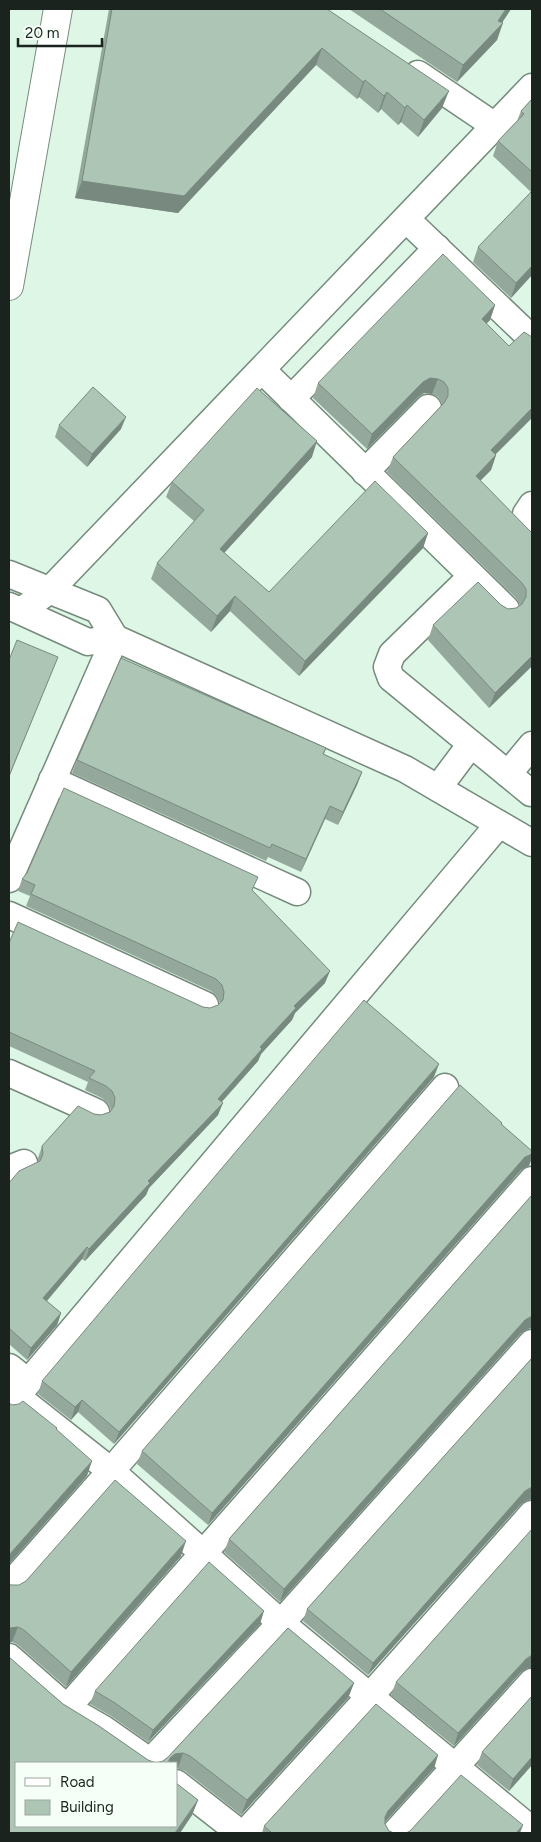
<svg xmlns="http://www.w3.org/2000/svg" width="541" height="1842" font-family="Figtree,sans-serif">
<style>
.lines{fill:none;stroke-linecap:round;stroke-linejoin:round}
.minor-casing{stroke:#748b7c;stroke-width:29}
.secondary-casing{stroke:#748b7c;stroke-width:30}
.minor{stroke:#fff;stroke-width:26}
.secondary{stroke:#fff;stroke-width:28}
.wall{fill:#94a99c}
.shaded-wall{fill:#788a7f}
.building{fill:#acc5b5;stroke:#788a7f}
</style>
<rect width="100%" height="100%" fill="#ddf6e6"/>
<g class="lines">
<!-- minor casing -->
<g class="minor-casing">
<g id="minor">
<path d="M418,74L495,126"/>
<path d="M406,219L532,339"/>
<path d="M262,370L506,609"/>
<path d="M291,399L437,248"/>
<path d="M365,472L428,408"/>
<path d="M532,505L526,514L525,524L532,534"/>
<path d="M9,574L98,610L115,638"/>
<path d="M472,576L392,654L387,667L391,678L531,793"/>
<path d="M9,606L88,642L115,638L405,769L532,843"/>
<path d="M21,611L50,590L532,87"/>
<path d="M508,774L532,745"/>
<path d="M52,780L297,892"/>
<path d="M438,788L471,744"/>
<path d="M9,879L115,638"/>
<path d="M9,915L205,1005"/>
<path d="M9,1073L96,1112"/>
<path d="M9,1169L24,1163"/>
<path d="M9,1367L28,1382"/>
<path d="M16,1396L111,1471L281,1623L532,1830"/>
<path d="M9,1405L499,824"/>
<path d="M9,1586L111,1471L445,1087"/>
<path d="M9,1657L67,1708L102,1728L142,1756"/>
<path d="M67,1708L532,1180"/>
<path d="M150,1762L281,1623L532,1343"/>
<path d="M176,1783L240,1833"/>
<path d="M245,1833L370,1696L532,1514"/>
<path d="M395,1833L532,1682"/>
</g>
</g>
<!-- secondary casing -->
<g class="secondary-casing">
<path id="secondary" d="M9,286L58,9"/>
</g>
<!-- minor -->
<use href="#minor" class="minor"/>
<!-- secondary -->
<use href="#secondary" class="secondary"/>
</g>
<!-- wall -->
<g class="wall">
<path d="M109,9H327L442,108L418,137L401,122L398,125L381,109L378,113L359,97L357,99L316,65L178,213L75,198Z"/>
<path d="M349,9H511L502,23L497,40L457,82Z"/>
<path d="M532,99V275L511,298L473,262L478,247L531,192L493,156L498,141L517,121L521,111Z"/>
<path d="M495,305L490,320L486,324L496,455L491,470L480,481L532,533V666L489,708L428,640L433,625L501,605L508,609L516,608L520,605L516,598L387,472L393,457L442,405V404L438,397L432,394L424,393L418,397L367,449L313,398L318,383Z"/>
<path d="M59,425L121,429L87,467L55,437Z"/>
<path d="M312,457L224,553L269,592L428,533L423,548L299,676L230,611L211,632L151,579L157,563L194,521L166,497L172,482Z"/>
<path d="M326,748L324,754L362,772L357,785L338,825L325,819L301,872L268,857L266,861L72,773L77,760Z"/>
<path d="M22,879L253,891L325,983L295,1013L292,1020L261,1054L258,1061L222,1102L218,1115L149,1188L146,1195L85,1261L82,1259L47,1301L61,1313L57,1325L27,1360L9,1344V1183L38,1161V1158L42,1146L94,1114L101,1115L110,1112L111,1110L108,1103L102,1098L85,1090L88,1082L9,1046V943L203,1007L210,1008L218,1005L220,1003L217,997L211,991L26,906L30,896L18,891Z"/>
<path d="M434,1077L114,1444L78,1412L71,1420L38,1394L42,1381Z"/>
<path d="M502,1124L529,1166L521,1170L208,1525L137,1464L142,1451Z"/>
<path d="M532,1195L528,1329L521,1333L280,1602L224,1552L229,1539Z"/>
<path d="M532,1358V1499L528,1500L521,1504L368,1675L303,1621L307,1609Z"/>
<path d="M181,1556L66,1687L18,1645L12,1642L11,1585H19Z"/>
<path d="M260,1624L148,1742L111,1716L90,1704L95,1691Z"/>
<path d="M288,1628L354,1683L348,1698L241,1815L185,1771L176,1768V1763H16V1826H176V1783L198,1800L192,1815L180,1833H9V1657L63,1704L99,1726L148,1760L156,1763L163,1761L168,1757Z"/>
<path d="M528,1668L521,1672L454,1746L391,1695L396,1682Z"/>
<path d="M532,1696V1765L509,1791L477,1765L482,1752Z"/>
<path d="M438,1755L434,1768L385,1822V1824L389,1831L394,1833H262L264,1826Z"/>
</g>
<!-- shaded-wall -->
<g class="shaded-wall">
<path d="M506,9H511L497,30L503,23L497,40L457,82L463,65L498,21Z"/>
<path d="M322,48L316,65L178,213L75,198L82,181Z"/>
<path d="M365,80L359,97L357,99L363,82Z"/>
<path d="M449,91L442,108L418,137L424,120Z"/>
<path d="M387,92L381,109L378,113L384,96Z"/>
<path d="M407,105L401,122L398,125L405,108Z"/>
<path d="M532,266V275L511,298L516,283Z"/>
<path d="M495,305L490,320L476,334L482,319Z"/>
<path d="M430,378L438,379L432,394L424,393L418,397L367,449L372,434L423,382Z"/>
<path d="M532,408V418L485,465L491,450Z"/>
<path d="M126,417L121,429L87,467L92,454Z"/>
<path d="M317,441L312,457L214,564L220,549Z"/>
<path d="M496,455L491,470L470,491L476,476Z"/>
<path d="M428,533L423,548L299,676L305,661Z"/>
<path d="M235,596L230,611L211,632L217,616Z"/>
<path d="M532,656V666L489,708L495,693Z"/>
<path d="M58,657L54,667L9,777V776Z"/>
<path d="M362,772L357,785L338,825L343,812Z"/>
<path d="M330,806L325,819L301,872L306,859Z"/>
<path d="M330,971L325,983L295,1013L292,1020L261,1054L258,1061L214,1110L218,1099L294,1006Z"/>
<path d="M439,1064L434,1077L114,1444L119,1432Z"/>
<path d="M223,1103L218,1115L149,1188L146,1195L85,1261L89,1249L148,1181Z"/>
<path d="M532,1154V1158L529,1166L521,1170L208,1525L212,1513L525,1157Z"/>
<path d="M87,1247L82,1259L39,1310L43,1298Z"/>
<path d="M61,1313L57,1325L27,1360L31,1348Z"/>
<path d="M532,1316V1328L528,1329L521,1333L280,1602L284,1589L525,1320Z"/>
<path d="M82,1400L78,1412L71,1420L75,1407Z"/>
<path d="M92,1461L87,1476L9,1564V1555Z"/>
<path d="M532,1487V1499L528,1500L521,1504L368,1675L373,1663L525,1491Z"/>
<path d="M186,1541L181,1556L66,1687L71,1672Z"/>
<path d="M264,1611L260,1624L148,1742L153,1730Z"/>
<path d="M18,1627L12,1642L9,1643V1629L10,1628Z"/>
<path d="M532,1655V1668H528L521,1672L454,1746L458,1733L526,1659Z"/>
<path d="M354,1683L348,1698L241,1815L247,1800Z"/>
<path d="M183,1753L178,1768H176V1763H168L170,1758L175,1754Z"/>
<path d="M438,1755L434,1768L384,1823L385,1817L388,1811Z"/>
<path d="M532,1757V1765L509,1791L513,1779Z"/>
<path d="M198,1800L192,1815L180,1833H175Z"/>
<path d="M523,1825L520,1833H516Z"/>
</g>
<!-- building -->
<g class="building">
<path d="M112,9H327L449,91L424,120L407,105L405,108L387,92L384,96L365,80L363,82L322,48L184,196L82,181Z"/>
<path d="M380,9H506L498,21L503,23L463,65Z"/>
<path d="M532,99V172L498,141L524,114L521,111Z"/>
<path d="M532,191V266L516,283L478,247Z"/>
<path d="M443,254L495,305L482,319L509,346L524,332L532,337V408L491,450L496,455L476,476L532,533V656L495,693L433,625L478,582L501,605L508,609L516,608L522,604L526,597V589L522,583L393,457L444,403L448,396V388L444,382L438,379L430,378L423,382L372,434L318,383Z"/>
<path d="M93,387L126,417L92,454L59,425Z"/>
<path d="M257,388L317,441L220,549L269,592L375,481L428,533L305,661L235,596L217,616L157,563L204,510L172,482Z"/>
<path d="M17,640L58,657L9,776V660Z"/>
<path d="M121,658L326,748L323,754L362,772L343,812L330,806L306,859L272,844L270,848L77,760Z"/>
<path d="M64,788L258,877L252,890L330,971L294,1006L296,1008L260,1047L262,1049L218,1099L223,1103L148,1181L150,1183L89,1249L87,1247L43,1298L61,1313L31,1348L9,1328V1183L19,1171L40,1161L43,1154L42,1146L78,1106L94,1114L101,1115L110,1112L114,1106L115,1098L112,1091L106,1086L89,1078L95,1071L9,1032V943L18,922L203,1007L210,1008L218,1005L223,1000L224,992L222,985L216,979L31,894L35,885L22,879L27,873Z"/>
<path d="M364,1000L439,1064L119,1432L82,1400L75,1407L42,1381Z"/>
<path d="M460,1085L502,1123L501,1124L532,1151V1154L525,1157L212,1513L142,1451Z"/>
<path d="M532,1195V1316L525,1320L284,1589L229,1539Z"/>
<path d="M532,1358V1487L525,1491L373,1663L307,1609Z"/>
<path d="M23,1401L57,1428L56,1429L92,1461L9,1555V1403L12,1405L19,1404Z"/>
<path d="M115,1480L186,1541L71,1672L24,1630L18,1627L10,1628L9,1629V1584L11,1585H19L26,1581Z"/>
<path d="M532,1529V1655L526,1659L458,1733L396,1682Z"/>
<path d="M209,1562L264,1611L153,1730L115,1703L95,1691Z"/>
<path d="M288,1628L354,1683L247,1800L190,1756L183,1753L175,1754L170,1758L168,1763H16V1826H176V1783L198,1800L175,1833H9V1657L63,1704L99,1726L148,1760L156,1763L163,1761L168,1757Z"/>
<path d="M532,1696V1757L513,1779L482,1752Z"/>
<path d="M376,1704L438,1755L388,1811L385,1817V1824L389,1831L394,1833H272L264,1826Z"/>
<path d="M461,1775L523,1825L516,1833H406L410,1831Z"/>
</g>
<!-- border -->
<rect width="541" height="1842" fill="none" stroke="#1a231d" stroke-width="20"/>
<!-- legend -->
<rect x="15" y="1762" width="162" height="65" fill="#f5fff8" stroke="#9da7a0"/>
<rect x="25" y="1778" width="25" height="8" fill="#ffffff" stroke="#9da7a0"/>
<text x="60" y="1787" font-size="15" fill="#1a231d">Road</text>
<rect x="25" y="1800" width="25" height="15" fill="#acc5b5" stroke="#9da7a0"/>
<text x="60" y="1812" font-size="15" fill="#1a231d">Building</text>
<!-- scale -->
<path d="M18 38v8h84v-8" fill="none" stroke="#1a231d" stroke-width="2.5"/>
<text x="25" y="38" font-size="15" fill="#1a231d" stroke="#f5fff8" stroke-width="4" paint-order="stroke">20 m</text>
</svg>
